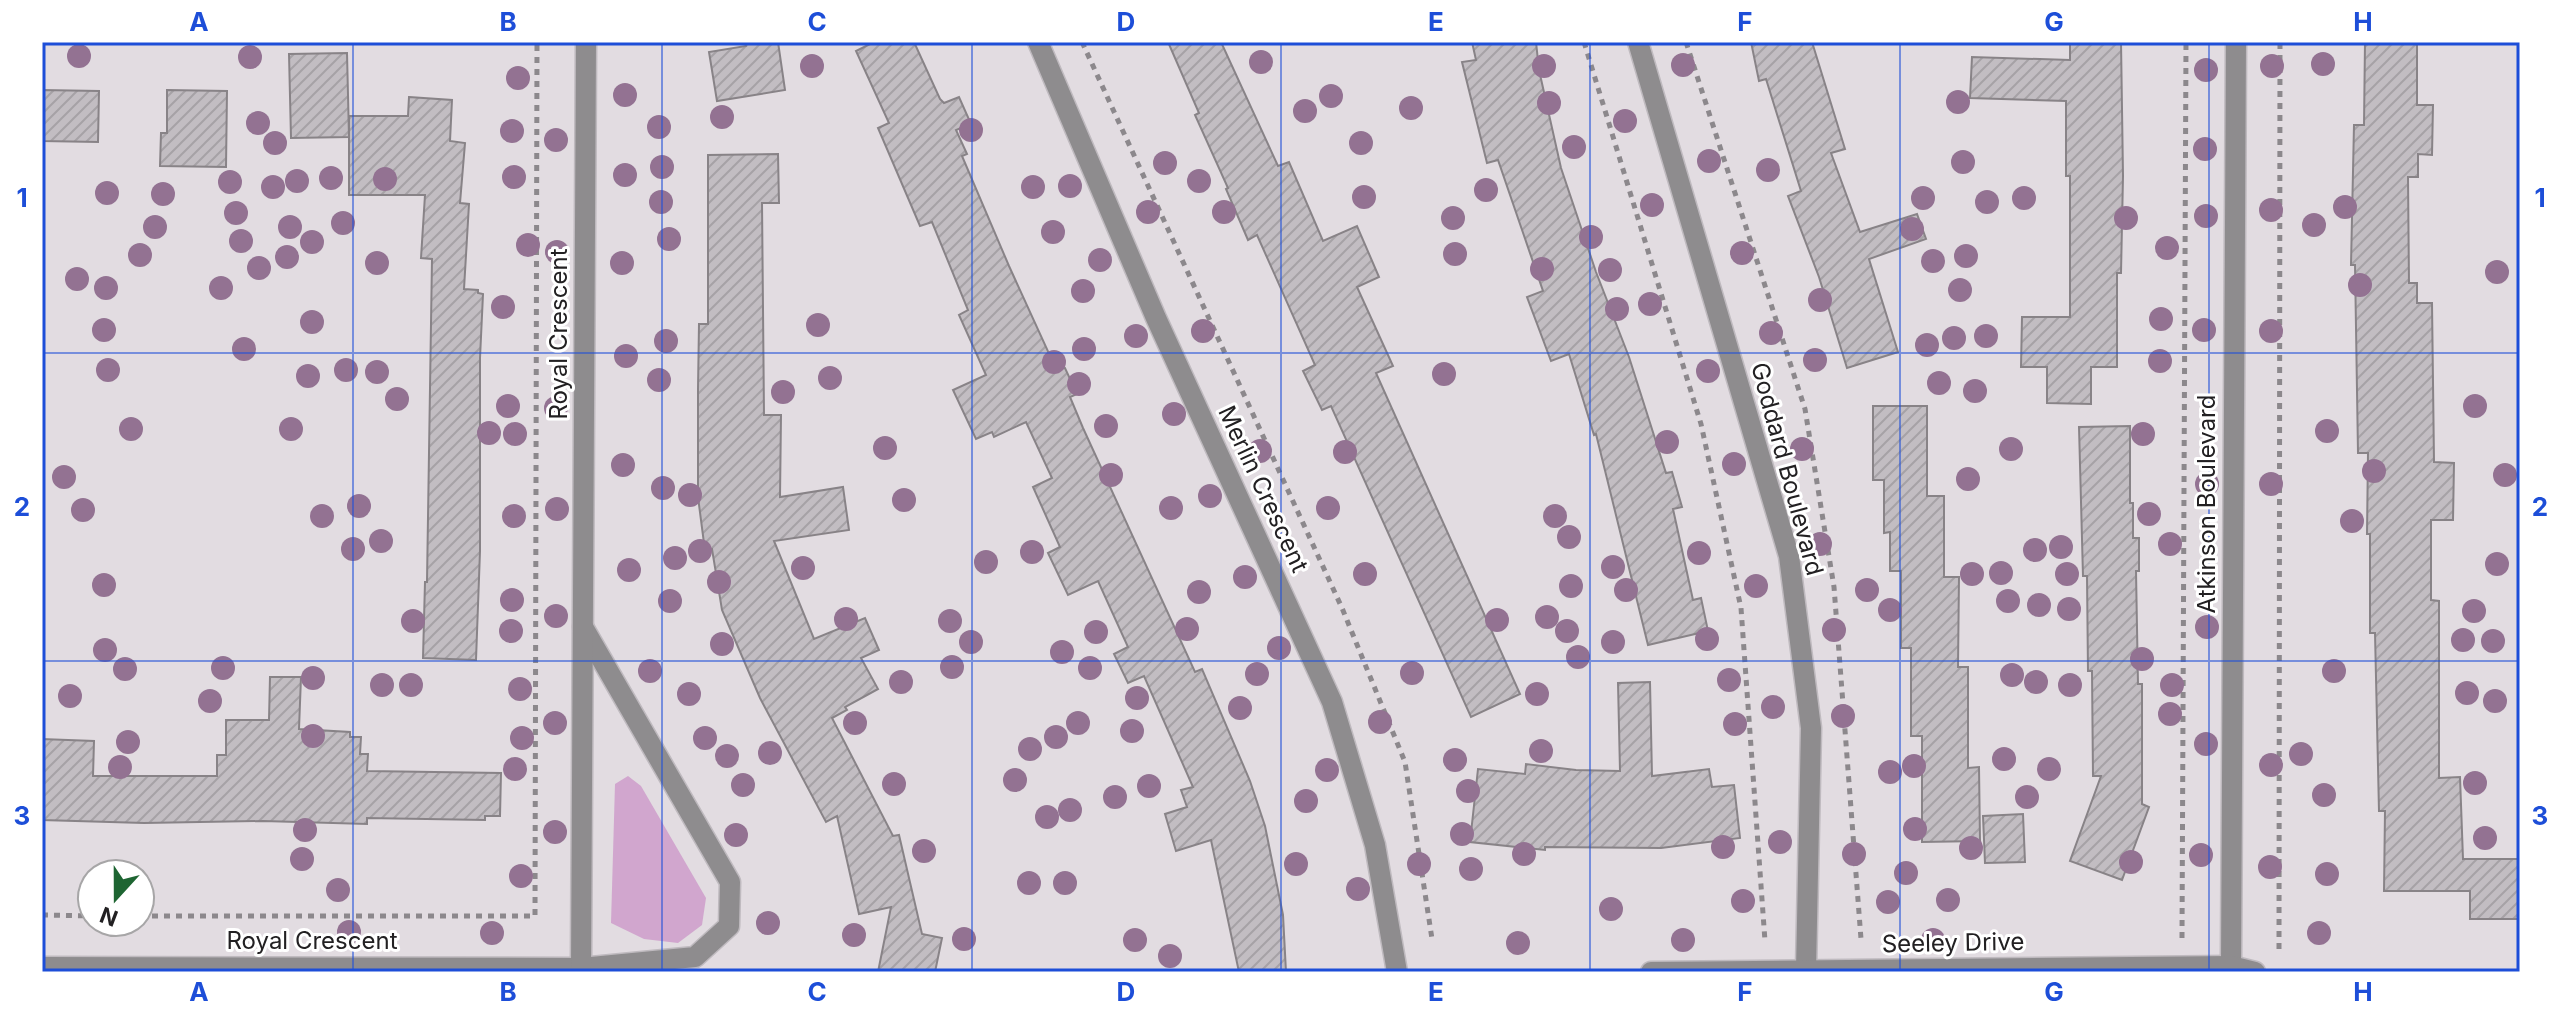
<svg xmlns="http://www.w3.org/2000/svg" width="2562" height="1014" font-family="Inter,sans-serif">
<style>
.green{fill:#d1a6ce}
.building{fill:url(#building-hatch);stroke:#888387;stroke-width:2}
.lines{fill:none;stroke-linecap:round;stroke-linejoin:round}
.minor-casing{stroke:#bfbabf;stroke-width:23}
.tertiary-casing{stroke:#bfbabf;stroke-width:23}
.path{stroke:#8c888c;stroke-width:5;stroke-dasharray:6 6;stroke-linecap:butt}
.minor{stroke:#8e8c8e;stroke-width:20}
.tertiary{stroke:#8e8c8e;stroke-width:20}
.tree{fill:#937292}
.grid{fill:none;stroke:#1d4ed8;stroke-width:2;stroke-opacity:0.55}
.labels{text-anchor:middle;stroke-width:6;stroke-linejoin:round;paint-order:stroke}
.street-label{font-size:24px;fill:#222022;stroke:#fff}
.neatline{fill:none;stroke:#1d4ed8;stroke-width:3}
.grid-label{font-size:26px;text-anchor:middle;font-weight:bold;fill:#1d4ed8}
</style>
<defs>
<pattern id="building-hatch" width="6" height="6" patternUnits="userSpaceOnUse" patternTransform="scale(2)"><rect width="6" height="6" fill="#c2bdc2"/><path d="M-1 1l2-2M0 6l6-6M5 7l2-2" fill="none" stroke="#a6a2a6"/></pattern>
</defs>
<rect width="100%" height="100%" fill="#e2dce1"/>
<!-- green -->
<path class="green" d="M628,776L641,786L706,898L702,925L678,943L644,939L611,923L615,784Z"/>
<!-- building -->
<g class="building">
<path d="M745,42H778L785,90L717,101L709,52L746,46Z"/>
<path d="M874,42H914L940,99L944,103L959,97L971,124L956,130L967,154L962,156L1009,266L1056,369L1065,368L1077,394L1070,397L1083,428L1195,672L1202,669L1250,781L1265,826L1283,915L1286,972H1239L1211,840L1176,851L1165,814L1187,807L1181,790L1193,787L1144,676L1128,683L1114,654L1128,647L1098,581L1068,595L1048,553L1060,547L1033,487L1052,478L1026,422L994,437L992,432L976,439L953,390L986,375L959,315L968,310L932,222L920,226L878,128L889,123L856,51Z"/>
<path d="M1168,42H1221L1278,166L1289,162L1323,241L1357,226L1379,277L1357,287L1393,366L1376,373L1520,694L1471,717L1331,406L1322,410L1303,371L1315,365L1257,235L1248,240L1226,189L1228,188L1195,115L1199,113Z"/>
<path d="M1472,42H1536L1539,70L1561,168L1596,272L1629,357L1666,473L1672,472L1682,507L1673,509L1693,600L1701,598L1708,631L1648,645L1596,434L1594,435L1569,354L1551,361L1527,297L1543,291L1498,160L1487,163L1462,62L1476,60Z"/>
<path d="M1751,42H1812L1845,149L1831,153L1860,232L1917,214L1926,239L1869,259L1898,352L1847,368L1819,277L1788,196L1801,191L1766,79L1759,81Z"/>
<path d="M2070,42H2121L2123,176L2121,273H2117V367H2091V404L2047,403V367H2021L2022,317H2070V176H2066V101L1970,98L1972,57L2070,60Z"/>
<path d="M2365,42H2417V105H2433L2432,155L2418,154V177H2408L2409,283H2417V303H2432L2434,462L2454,463L2453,520H2431V600L2439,601V778L2460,777L2463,859H2519V919H2470V891H2384L2385,811H2379L2375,633H2370V534H2367L2368,453H2358L2355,265H2351L2354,125H2364Z"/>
<path d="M347,53L349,137L291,138L289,54Z"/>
<path d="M42,90L99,91L98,142L42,141Z"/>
<path d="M167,90L227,91L226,167L160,166L161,133H167Z"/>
<path d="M409,97L452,100L450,141L465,143L460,203L469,204L464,289L478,290V293L483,294L480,358V551L476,660L423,658L425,582H427L432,259L421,258L425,195H349V116H408Z"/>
<path d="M778,154L779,203H762L764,415H781L780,497L843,487L849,530L774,541L814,639L865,618L879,650L861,658L878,689L845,707L847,710L832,718L893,836L899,835L922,934L942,938L935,972H878L891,907L859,914L837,816L826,822L760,698L722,610L712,549L705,551L698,497V389L699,324H708V155Z"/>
<path d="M1873,406H1927V496H1944V577H1959L1958,667H1968V768L1979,767L1980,841L1922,842V736H1911V648H1901V571H1890V532L1884,533V480H1873Z"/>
<path d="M2130,426V503H2133V538H2139V571H2136L2138,684H2142V804L2149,807L2122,880L2070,861L2101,776H2093L2092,671H2088L2087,576H2083L2079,427Z"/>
<path d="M270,677H301L299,729L350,732V737H361L360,754H368L367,771L501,773L500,816H485V820L367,818V824L263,821L144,823L42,820V739L94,741L93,776H217V755H226V720H269Z"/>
<path d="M1650,682L1652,776L1709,769L1712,787L1734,785L1740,838L1661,848L1545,847V850L1470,842L1478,769L1525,774L1526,764L1576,770L1620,771L1618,683Z"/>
<path d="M2023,814L2025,862L1985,863L1983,816Z"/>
</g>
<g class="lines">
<!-- minor casing -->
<g class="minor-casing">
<g id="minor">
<path d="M1638,42L1789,556L1811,728L1806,970"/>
<path d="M2231,966L2236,42"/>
<path d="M42,967L581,968L695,957L729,926L730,882L583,627"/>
<path d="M581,968L586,42"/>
<path d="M1651,972L2231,966L2255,972"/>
</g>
</g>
<!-- tertiary casing -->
<g class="tertiary-casing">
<path id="tertiary" d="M1038,42L1156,318L1332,702L1375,845L1397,972"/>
</g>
<!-- path -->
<g class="path">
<path d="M1082,42L1342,608L1405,762L1432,939"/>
<path d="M1584,42L1701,424L1741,608L1765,941"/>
<path d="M1686,42L1805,409L1834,587L1861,939"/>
<path d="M42,915L92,916"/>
<path d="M140,916H535L537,42"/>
<path d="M2182,938L2186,42"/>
<path d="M2279,949L2280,42"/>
</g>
<!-- minor -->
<use href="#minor" class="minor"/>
<!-- tertiary -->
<use href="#tertiary" class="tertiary"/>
</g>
<!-- trees -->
<g class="tree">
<circle cx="79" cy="56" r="12"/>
<circle cx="250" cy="57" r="12"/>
<circle cx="1261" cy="62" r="12"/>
<circle cx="2323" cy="64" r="12"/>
<circle cx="1683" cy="65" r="12"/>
<circle cx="812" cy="66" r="12"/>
<circle cx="1544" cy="66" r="12"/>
<circle cx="2272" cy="66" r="12"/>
<circle cx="2206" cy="70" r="12"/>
<circle cx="518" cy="78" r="12"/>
<circle cx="625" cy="95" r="12"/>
<circle cx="1331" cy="96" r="12"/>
<circle cx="1958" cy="102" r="12"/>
<circle cx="1549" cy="103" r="12"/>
<circle cx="1411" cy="108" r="12"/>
<circle cx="1305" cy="111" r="12"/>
<circle cx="722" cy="117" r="12"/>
<circle cx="1625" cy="121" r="12"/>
<circle cx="258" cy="123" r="12"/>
<circle cx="659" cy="127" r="12"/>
<circle cx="971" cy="130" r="12"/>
<circle cx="512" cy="131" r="12"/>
<circle cx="556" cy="140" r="12"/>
<circle cx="275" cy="143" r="12"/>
<circle cx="1361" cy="143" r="12"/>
<circle cx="1574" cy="147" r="12"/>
<circle cx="2205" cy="149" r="12"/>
<circle cx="1709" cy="161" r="12"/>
<circle cx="1963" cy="162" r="12"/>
<circle cx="1165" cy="163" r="12"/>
<circle cx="662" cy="167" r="12"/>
<circle cx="1768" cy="170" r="12"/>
<circle cx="625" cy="175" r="12"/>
<circle cx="514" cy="177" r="12"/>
<circle cx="331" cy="178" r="12"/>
<circle cx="385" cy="179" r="12"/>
<circle cx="297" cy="181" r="12"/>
<circle cx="1199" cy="181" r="12"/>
<circle cx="230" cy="182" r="12"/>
<circle cx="1070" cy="186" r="12"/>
<circle cx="273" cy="187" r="12"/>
<circle cx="1033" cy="187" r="12"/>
<circle cx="1486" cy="190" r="12"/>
<circle cx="107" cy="193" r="12"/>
<circle cx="163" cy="194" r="12"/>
<circle cx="1364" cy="197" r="12"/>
<circle cx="1923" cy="198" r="12"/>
<circle cx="2024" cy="198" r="12"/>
<circle cx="661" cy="202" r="12"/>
<circle cx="1987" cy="202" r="12"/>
<circle cx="1652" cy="205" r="12"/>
<circle cx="2345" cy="207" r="12"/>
<circle cx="2271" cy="210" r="12"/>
<circle cx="1148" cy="212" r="12"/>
<circle cx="1224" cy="212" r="12"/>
<circle cx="236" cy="213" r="12"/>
<circle cx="2206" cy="216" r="12"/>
<circle cx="1453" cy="218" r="12"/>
<circle cx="2126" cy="218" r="12"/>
<circle cx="343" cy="223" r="12"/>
<circle cx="2314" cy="225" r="12"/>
<circle cx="155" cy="227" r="12"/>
<circle cx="290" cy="227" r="12"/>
<circle cx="1912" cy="229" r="12"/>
<circle cx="1053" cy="232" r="12"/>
<circle cx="1591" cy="237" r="12"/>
<circle cx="669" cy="239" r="12"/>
<circle cx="241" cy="241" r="12"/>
<circle cx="312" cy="242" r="12"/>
<circle cx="528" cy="245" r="12"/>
<circle cx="2167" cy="248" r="12"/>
<circle cx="557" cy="252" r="12"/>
<circle cx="1742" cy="253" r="12"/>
<circle cx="1455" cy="254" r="12"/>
<circle cx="140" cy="255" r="12"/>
<circle cx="1966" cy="256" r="12"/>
<circle cx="287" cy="257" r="12"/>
<circle cx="1100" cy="260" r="12"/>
<circle cx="1933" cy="261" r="12"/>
<circle cx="377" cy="263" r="12"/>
<circle cx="622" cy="263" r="12"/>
<circle cx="259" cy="268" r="12"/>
<circle cx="1542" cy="269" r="12"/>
<circle cx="1610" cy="270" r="12"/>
<circle cx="2497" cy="272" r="12"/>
<circle cx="77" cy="279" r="12"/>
<circle cx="2360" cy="285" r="12"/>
<circle cx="106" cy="288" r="12"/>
<circle cx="221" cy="288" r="12"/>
<circle cx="1960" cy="290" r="12"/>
<circle cx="1083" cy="291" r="12"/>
<circle cx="1820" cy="300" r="12"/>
<circle cx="1650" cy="304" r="12"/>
<circle cx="503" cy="307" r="12"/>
<circle cx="1617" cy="309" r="12"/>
<circle cx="2161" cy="319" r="12"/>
<circle cx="312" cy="322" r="12"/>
<circle cx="818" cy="325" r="12"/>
<circle cx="104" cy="330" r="12"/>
<circle cx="2204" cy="330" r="12"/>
<circle cx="1203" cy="331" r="12"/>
<circle cx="2271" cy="331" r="12"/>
<circle cx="1771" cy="333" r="12"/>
<circle cx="1136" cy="336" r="12"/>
<circle cx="1986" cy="336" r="12"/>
<circle cx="1954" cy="338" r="12"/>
<circle cx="666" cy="341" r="12"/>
<circle cx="1927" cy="345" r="12"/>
<circle cx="244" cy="349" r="12"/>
<circle cx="1084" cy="349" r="12"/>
<circle cx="626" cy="356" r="12"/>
<circle cx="1815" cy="360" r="12"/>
<circle cx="2160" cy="361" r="12"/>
<circle cx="1054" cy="362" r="12"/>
<circle cx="108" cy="370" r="12"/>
<circle cx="346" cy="370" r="12"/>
<circle cx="1708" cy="371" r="12"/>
<circle cx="377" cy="372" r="12"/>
<circle cx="1444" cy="374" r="12"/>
<circle cx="308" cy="376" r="12"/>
<circle cx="830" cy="378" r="12"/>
<circle cx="659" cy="380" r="12"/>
<circle cx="1939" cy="383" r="12"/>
<circle cx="1079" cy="384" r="12"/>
<circle cx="1975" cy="391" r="12"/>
<circle cx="783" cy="392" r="12"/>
<circle cx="397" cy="399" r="12"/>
<circle cx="508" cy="406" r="12"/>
<circle cx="2475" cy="406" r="12"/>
<circle cx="556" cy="408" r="12"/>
<circle cx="1174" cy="414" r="12"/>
<circle cx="1106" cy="426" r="12"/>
<circle cx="131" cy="429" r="12"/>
<circle cx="291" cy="429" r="12"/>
<circle cx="2327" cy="431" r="12"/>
<circle cx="489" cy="433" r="12"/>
<circle cx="515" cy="434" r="12"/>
<circle cx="2143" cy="434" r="12"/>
<circle cx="1667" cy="442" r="12"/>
<circle cx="885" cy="448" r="12"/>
<circle cx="1802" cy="449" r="12"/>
<circle cx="2011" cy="449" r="12"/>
<circle cx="1260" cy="451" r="12"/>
<circle cx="1345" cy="452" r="12"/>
<circle cx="1734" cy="464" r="12"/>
<circle cx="623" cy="465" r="12"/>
<circle cx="2374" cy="471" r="12"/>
<circle cx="1111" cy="475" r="12"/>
<circle cx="2505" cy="475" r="12"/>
<circle cx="64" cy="477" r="12"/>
<circle cx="1968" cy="479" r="12"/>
<circle cx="2207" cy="484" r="12"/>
<circle cx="2271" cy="484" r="12"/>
<circle cx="663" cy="488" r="12"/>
<circle cx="690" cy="495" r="12"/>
<circle cx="1210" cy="496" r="12"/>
<circle cx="904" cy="500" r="12"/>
<circle cx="359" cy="506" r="12"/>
<circle cx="1171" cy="508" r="12"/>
<circle cx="1328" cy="508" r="12"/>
<circle cx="557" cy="509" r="12"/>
<circle cx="83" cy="510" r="12"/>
<circle cx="2149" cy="514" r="12"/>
<circle cx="322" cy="516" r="12"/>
<circle cx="514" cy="516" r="12"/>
<circle cx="1555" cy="516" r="12"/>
<circle cx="2352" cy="521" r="12"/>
<circle cx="1569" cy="537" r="12"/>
<circle cx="381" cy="541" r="12"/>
<circle cx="1820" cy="544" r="12"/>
<circle cx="2170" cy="544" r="12"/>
<circle cx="2061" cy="547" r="12"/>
<circle cx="353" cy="549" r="12"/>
<circle cx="2035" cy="550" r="12"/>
<circle cx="700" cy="551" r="12"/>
<circle cx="1032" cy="552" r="12"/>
<circle cx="1699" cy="553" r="12"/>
<circle cx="675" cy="558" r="12"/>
<circle cx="986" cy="562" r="12"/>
<circle cx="2497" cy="564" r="12"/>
<circle cx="1613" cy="567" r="12"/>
<circle cx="803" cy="568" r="12"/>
<circle cx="629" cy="570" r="12"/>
<circle cx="2001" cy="573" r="12"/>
<circle cx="1365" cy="574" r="12"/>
<circle cx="1972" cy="574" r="12"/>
<circle cx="2067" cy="574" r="12"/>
<circle cx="1245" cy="577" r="12"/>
<circle cx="719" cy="582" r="12"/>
<circle cx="104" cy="585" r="12"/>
<circle cx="1571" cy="586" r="12"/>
<circle cx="1756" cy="586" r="12"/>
<circle cx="1626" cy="590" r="12"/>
<circle cx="1867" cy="590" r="12"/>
<circle cx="1199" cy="592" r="12"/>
<circle cx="512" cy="600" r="12"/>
<circle cx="670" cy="601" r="12"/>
<circle cx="2008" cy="601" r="12"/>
<circle cx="2039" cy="605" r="12"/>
<circle cx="2069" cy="609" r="12"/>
<circle cx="1890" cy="610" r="12"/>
<circle cx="2474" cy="611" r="12"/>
<circle cx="556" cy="616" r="12"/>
<circle cx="1547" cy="617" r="12"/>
<circle cx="846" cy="619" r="12"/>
<circle cx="1497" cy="620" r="12"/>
<circle cx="413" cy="621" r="12"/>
<circle cx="950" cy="621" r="12"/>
<circle cx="2207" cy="627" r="12"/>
<circle cx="1187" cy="629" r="12"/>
<circle cx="1834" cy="630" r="12"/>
<circle cx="511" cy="631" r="12"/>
<circle cx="1567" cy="631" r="12"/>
<circle cx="1096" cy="632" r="12"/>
<circle cx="1707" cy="639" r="12"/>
<circle cx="2463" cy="640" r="12"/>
<circle cx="2493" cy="641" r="12"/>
<circle cx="971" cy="642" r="12"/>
<circle cx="1613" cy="642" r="12"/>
<circle cx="722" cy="644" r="12"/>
<circle cx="1279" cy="648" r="12"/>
<circle cx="105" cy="650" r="12"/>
<circle cx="1062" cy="652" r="12"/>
<circle cx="1578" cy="657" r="12"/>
<circle cx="2142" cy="659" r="12"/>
<circle cx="952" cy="667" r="12"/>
<circle cx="223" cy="668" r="12"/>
<circle cx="1090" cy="668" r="12"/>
<circle cx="125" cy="669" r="12"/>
<circle cx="650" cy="671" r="12"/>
<circle cx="2334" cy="671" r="12"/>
<circle cx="1412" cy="673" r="12"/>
<circle cx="1257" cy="674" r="12"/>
<circle cx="2012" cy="675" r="12"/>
<circle cx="313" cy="678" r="12"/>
<circle cx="1729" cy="680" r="12"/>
<circle cx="901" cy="682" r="12"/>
<circle cx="2036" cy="682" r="12"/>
<circle cx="382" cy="685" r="12"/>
<circle cx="411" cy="685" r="12"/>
<circle cx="2070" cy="685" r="12"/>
<circle cx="2172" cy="685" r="12"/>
<circle cx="520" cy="689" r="12"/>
<circle cx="2467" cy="693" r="12"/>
<circle cx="689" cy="694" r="12"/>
<circle cx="1537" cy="694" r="12"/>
<circle cx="70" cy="696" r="12"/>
<circle cx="1137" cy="698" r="12"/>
<circle cx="210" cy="701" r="12"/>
<circle cx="2495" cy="701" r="12"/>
<circle cx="1773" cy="707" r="12"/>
<circle cx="1240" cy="708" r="12"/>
<circle cx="2170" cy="714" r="12"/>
<circle cx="1843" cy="716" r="12"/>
<circle cx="1380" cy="722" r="12"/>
<circle cx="555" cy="723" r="12"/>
<circle cx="855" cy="723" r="12"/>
<circle cx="1078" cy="723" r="12"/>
<circle cx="1735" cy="724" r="12"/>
<circle cx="1132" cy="731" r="12"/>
<circle cx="313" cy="736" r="12"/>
<circle cx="1056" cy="737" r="12"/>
<circle cx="522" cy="738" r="12"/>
<circle cx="705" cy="738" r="12"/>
<circle cx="128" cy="742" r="12"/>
<circle cx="2206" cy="744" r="12"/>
<circle cx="1030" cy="749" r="12"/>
<circle cx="1541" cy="751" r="12"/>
<circle cx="770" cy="753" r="12"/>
<circle cx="2301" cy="754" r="12"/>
<circle cx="727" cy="756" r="12"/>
<circle cx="2004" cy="759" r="12"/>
<circle cx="1455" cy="760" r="12"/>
<circle cx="2271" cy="765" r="12"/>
<circle cx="1914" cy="766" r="12"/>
<circle cx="120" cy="767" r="12"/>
<circle cx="515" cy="769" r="12"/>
<circle cx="2049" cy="769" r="12"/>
<circle cx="1327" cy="770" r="12"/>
<circle cx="1890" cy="772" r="12"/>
<circle cx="1015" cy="780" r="12"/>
<circle cx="2475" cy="783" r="12"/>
<circle cx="894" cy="784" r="12"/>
<circle cx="743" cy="785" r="12"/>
<circle cx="1149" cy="786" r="12"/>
<circle cx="1468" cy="791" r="12"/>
<circle cx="2324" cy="795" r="12"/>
<circle cx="1115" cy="797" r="12"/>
<circle cx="2027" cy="797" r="12"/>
<circle cx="1306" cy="801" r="12"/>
<circle cx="1070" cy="810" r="12"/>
<circle cx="1047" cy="817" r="12"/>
<circle cx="1915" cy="829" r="12"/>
<circle cx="305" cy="830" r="12"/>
<circle cx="555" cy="832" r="12"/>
<circle cx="1462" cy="834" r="12"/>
<circle cx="736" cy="835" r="12"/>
<circle cx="2485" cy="838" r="12"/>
<circle cx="1780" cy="842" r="12"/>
<circle cx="1723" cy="847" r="12"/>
<circle cx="1971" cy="848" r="12"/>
<circle cx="924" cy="851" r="12"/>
<circle cx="1524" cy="854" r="12"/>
<circle cx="1854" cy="854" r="12"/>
<circle cx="2201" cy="855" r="12"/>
<circle cx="302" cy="859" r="12"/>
<circle cx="2131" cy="862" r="12"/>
<circle cx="1296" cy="864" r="12"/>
<circle cx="1419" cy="864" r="12"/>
<circle cx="2270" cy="867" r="12"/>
<circle cx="1471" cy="869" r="12"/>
<circle cx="1906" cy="873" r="12"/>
<circle cx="2327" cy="874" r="12"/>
<circle cx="521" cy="876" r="12"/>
<circle cx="1029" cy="883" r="12"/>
<circle cx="1065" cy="883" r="12"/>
<circle cx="1358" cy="889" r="12"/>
<circle cx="338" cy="890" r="12"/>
<circle cx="1948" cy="900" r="12"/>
<circle cx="1743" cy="901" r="12"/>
<circle cx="1888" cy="902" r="12"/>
<circle cx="1611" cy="909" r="12"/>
<circle cx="768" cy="923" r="12"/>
<circle cx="349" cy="932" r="12"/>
<circle cx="492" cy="933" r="12"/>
<circle cx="2319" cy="933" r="12"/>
<circle cx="854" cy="935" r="12"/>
<circle cx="964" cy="939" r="12"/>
<circle cx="1135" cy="940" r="12"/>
<circle cx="1683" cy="940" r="12"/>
<circle cx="1933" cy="940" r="12"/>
<circle cx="1518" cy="943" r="12"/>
<circle cx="1170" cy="956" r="12"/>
</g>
<!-- grid -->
<path class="grid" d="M353,42V972M662,42V972M972,42V972M1281,42V972M1590,42V972M1900,42V972M2209,42V972M42,353H2520M42,661H2520"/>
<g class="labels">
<!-- street labels -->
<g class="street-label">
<text transform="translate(559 334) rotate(-90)" y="8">Royal Crescent</text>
<text transform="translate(1787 469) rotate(75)" y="8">Goddard Boulevard</text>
<text transform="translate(1263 489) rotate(65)" y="8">Merlin Crescent</text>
<text transform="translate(2207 504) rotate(-90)" y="8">Atkinson Boulevard</text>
<text x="312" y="949">Royal Crescent</text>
<text transform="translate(1953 943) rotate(-1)" y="8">Seeley Drive</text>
</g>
</g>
<!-- border -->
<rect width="2562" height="1014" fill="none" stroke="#ffffff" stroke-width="88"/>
<!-- north arrow -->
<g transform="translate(116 898) rotate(201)"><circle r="38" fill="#ffffff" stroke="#a7a6a7" stroke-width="2"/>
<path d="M0-6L14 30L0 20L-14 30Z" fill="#1e6532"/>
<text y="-12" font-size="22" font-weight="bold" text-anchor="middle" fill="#222022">N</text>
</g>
<rect x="44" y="44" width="2474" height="926" class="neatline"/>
<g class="grid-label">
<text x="199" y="31">A</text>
<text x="508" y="31">B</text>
<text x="817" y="31">C</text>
<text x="1126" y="31">D</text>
<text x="1436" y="31">E</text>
<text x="1745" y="31">F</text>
<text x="2054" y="31">G</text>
<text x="2363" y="31">H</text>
<text x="22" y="207">1</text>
<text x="2540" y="207">1</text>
<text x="22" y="516">2</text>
<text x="2540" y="516">2</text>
<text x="22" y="825">3</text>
<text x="2540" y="825">3</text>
<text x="199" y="1001">A</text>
<text x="508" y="1001">B</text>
<text x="817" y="1001">C</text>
<text x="1126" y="1001">D</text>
<text x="1436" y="1001">E</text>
<text x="1745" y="1001">F</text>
<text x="2054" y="1001">G</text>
<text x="2363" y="1001">H</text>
</g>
</svg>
